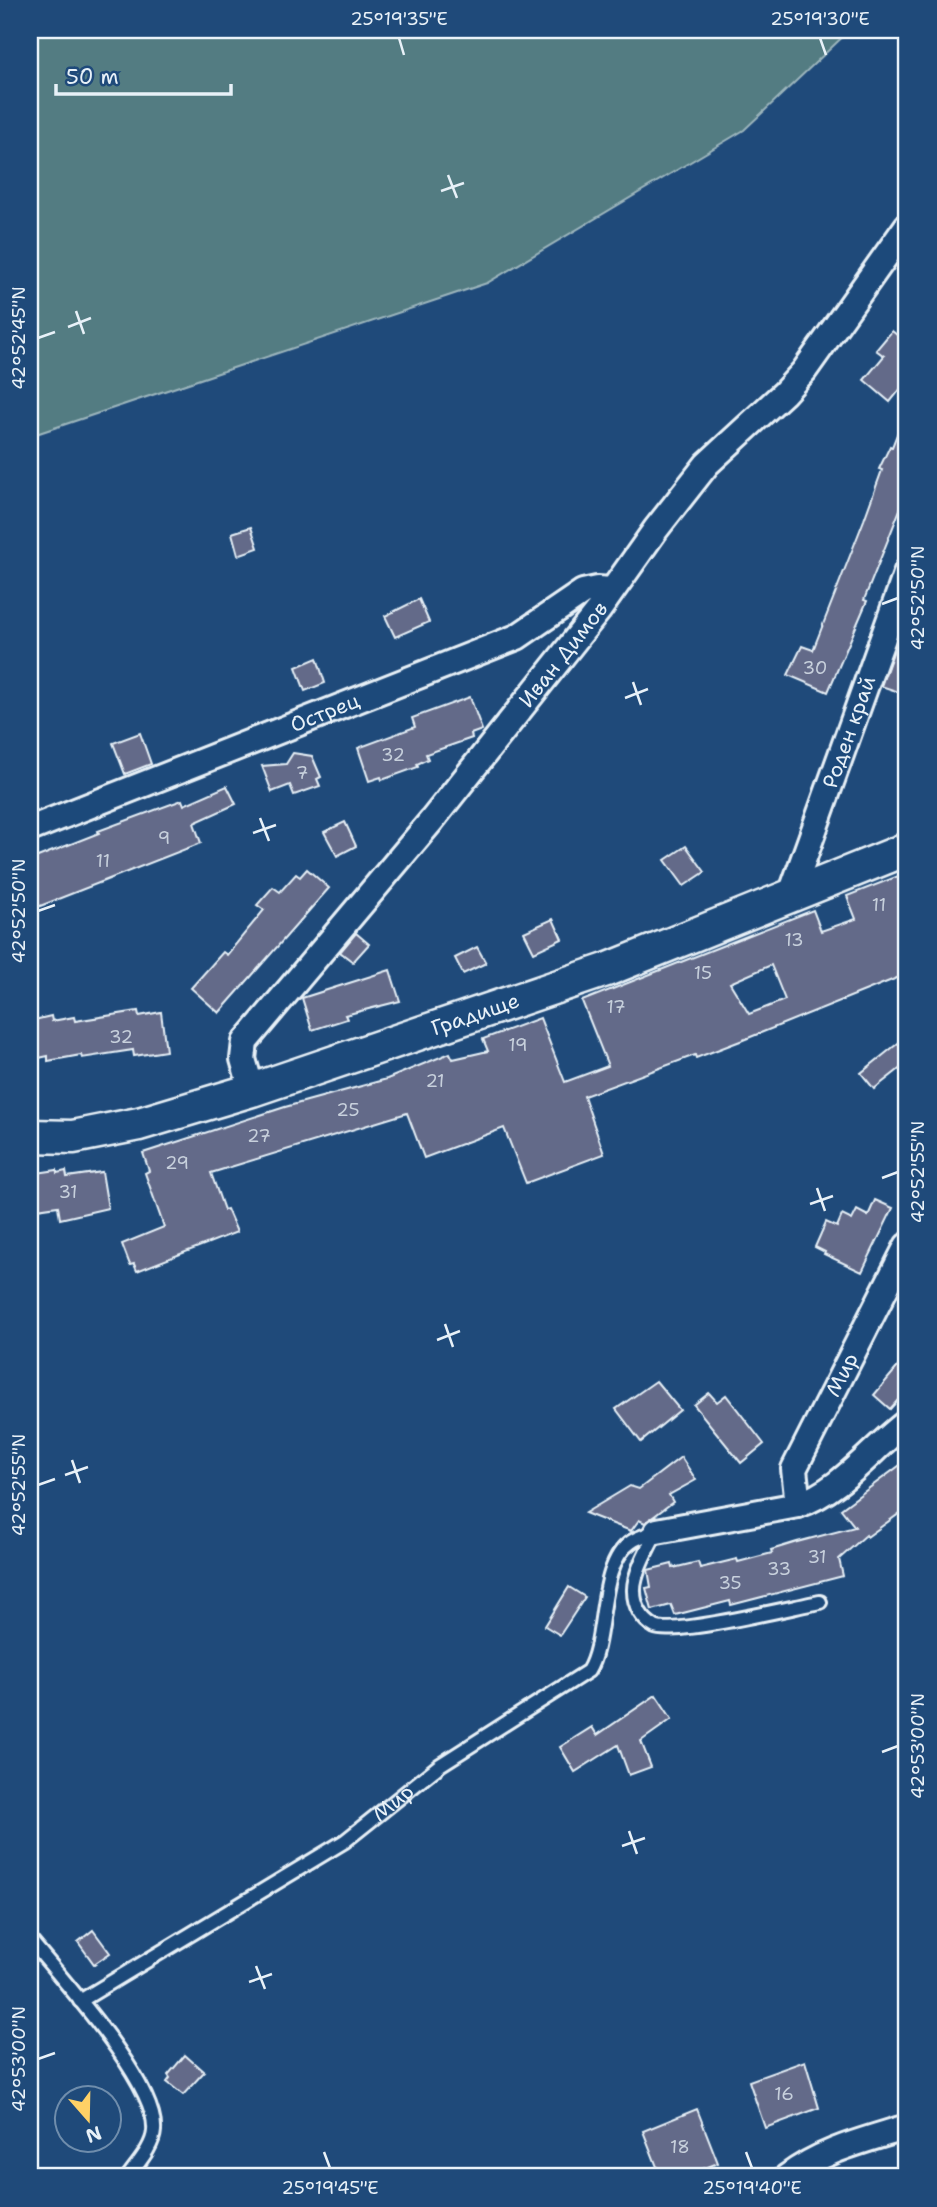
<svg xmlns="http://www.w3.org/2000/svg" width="937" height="2207" font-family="'Shantell Sans',sans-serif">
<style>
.green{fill:#527b82;stroke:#9db6bd;stroke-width:2}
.building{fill:#646b89;stroke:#e8f1f8;stroke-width:2;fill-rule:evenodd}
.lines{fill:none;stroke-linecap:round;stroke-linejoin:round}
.service-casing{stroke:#e8f1f8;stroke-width:18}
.minor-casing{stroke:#e8f1f8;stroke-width:30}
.tertiary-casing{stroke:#e8f1f8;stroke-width:37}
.service{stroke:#1f4a7a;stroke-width:12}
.minor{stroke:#1f4a7a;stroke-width:24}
.tertiary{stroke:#1f4a7a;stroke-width:32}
.ticks{fill:none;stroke:#e8f1f8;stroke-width:2.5}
.labels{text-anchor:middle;stroke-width:5;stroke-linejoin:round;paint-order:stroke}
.number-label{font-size:18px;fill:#c7d0dc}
.street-label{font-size:21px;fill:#e8f1f8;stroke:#1f4a7a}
.neatline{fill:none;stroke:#e8f1f8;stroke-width:2.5}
.ticks-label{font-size:18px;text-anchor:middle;fill:#e8f1f8}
</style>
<rect width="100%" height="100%" fill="#1f4a7a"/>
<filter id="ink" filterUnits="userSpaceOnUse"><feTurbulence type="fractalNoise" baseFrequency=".0143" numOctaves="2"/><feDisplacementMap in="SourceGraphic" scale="14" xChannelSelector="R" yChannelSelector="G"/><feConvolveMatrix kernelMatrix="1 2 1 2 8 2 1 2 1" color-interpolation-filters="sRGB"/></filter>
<g filter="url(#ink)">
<!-- green -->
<path class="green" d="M30,30H850L744,130L487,283L30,436Z"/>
<!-- building -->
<g class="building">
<path d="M892,331L907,343V381L890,402L864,380L884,356L876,350Z"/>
<path d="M906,411L907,492L864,600L867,601L828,692L788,675L802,646L813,650L864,520L882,470L879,469L890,446L892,447Z"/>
<path d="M251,527L258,548L238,555L232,533Z"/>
<path d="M419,599L429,622L395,637L385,616Z"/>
<path d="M907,614V681L902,693L881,686Z"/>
<path d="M317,658L325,683L305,691L296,667Z"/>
<path d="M470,697L482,730L471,734L472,738L426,754L428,759L417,764L418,767L382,780L381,777L369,781L358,748L415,727L412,718Z"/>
<path d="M140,733L151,764L125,774L113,743Z"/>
<path d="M293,753L312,756L321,777L317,779L320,786L294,795L290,785L272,792L262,766L286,764Z"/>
<path d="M227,786L236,804L194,823L201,843L30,910V860L99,833L98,831L182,800L184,805Z"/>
<path d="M345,822L356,846L337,856L324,832Z"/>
<path d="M686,846L705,872L684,886L665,860Z"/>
<path d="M307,869L329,888L219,1013L191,988L223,952L227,955L264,910L257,905L273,887L280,892L296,874L300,877Z"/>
<path d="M901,875L907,892V974L743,1040L696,1058L695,1055L584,1096L604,1154L526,1183L504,1128L424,1158L407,1113L211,1173L224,1210L227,1209L237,1232L137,1271L134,1264L130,1265L122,1244L164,1227L145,1173L149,1171L143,1153L285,1107L387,1079L450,1053L453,1059L488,1051L483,1039L540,1018L565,1082L608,1066L582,1001L813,910L821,931L856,919L847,896ZM771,965L785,1000L749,1014L730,983Z"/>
<path d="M553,919L562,939L534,952L524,932Z"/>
<path d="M356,933L369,944L353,962L340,952Z"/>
<path d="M477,947L486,963L463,974L455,958Z"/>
<path d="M390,970L400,1001L345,1015L347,1019L312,1030L302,998Z"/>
<path d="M138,1011L139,1016L161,1012L166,1051L134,1056L133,1050L82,1058L81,1055L48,1061V1056L30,1060V1021L51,1016L52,1021L74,1017L75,1021Z"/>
<path d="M907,1036V1063L874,1089L861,1073Z"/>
<path d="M57,1170V1173L66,1171L67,1177L102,1172L108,1208L60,1219L58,1206L30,1210V1174Z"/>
<path d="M875,1200L893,1208L862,1272L824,1254L825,1252L815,1247L826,1222L837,1227L842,1215L852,1220L857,1210L868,1216Z"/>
<path d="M907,1356V1390L890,1409L874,1395Z"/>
<path d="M656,1381L680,1410L641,1442L616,1409Z"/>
<path d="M709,1393L717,1402L726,1395L764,1444L741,1463L694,1405Z"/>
<path d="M681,1457L696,1480L669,1495L673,1502L645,1523L639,1520L631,1531L585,1513L630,1486L639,1489Z"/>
<path d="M907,1460V1508L867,1537L866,1535L839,1559L843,1576L731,1605L730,1601L675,1615L671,1605L652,1610L646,1588L651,1587L648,1570L672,1564L673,1568L698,1562L700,1568L737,1559L738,1562L772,1553L771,1550L797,1542L855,1527L841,1509Z"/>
<path d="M569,1587L585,1597L560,1635L545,1626Z"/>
<path d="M656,1695L672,1719L641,1741L651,1767L629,1775L618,1745L575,1772L560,1747L592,1727L597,1735Z"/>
<path d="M93,1930L110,1953L94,1964L78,1942Z"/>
<path d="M185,2055L204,2072L183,2095L167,2082L170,2078L168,2075Z"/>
<path d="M805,2061L819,2108L765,2128L749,2081Z"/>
<path d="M697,2109L718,2163L682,2177H661L643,2131Z"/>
</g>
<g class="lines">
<!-- service casing -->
<g class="service-casing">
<g id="service">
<path d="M657,1531C649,1546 633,1574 634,1591C634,1606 642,1620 655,1627C673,1636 793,1607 820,1602"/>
<path d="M30,1940C61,1978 158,2084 154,2131C153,2147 137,2164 128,2177"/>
<path id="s1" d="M80,2001L345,1841L440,1765L588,1671C608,1639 597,1565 631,1542C638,1537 649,1534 657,1531"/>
</g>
</g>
<!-- minor casing -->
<g class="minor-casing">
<g id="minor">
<path id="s2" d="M30,829L517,637L583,592L597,589L612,590"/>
<path id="s3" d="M791,894L907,571"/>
<path id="s4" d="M252,1090L243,1059L245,1042L432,820L598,611L656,529L707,464L784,393L804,371L907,226"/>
<path id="s5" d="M798,1505L794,1469L907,1246"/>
<path d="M657,1531L798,1505C842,1490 871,1449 907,1422"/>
<path d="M787,2177C822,2150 866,2140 907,2127"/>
</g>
</g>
<!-- tertiary casing -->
<g class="tertiary-casing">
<g id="tertiary">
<path id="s6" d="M30,1136L73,1137L139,1124L252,1090L609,969L907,849"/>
</g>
</g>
<!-- service -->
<use href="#service" class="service"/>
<!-- minor -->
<use href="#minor" class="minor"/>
<!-- tertiary -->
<use href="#tertiary" class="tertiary"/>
</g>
</g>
<!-- ticks -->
<path class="ticks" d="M399,38L404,55M820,38L826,55M448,175L457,198M441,191L464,183M76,311L84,334M68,327L91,318M38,338L55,332M882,604L898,598M633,682L641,705M625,698L648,689M260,818L269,841M253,833L276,825M38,911L55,905M882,1178L898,1172M817,1188L825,1211M810,1204L833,1196M445,1324L453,1347M437,1340L460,1331M72,1460L80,1483M65,1475L88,1467M38,1485L55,1479M882,1752L898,1746M629,1831L637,1854M622,1846L645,1838M256,1966L265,1989M249,1982L272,1974M38,2059L55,2053M324,2152L330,2168M746,2152L752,2168"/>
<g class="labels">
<!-- number labels -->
<g class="number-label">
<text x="815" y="674">30</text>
<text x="393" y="761">32</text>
<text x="302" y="779">7</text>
<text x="164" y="844">9</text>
<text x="103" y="867">11</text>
<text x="879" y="911">11</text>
<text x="794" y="946">13</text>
<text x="703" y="979">15</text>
<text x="616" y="1013">17</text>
<text x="121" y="1043">32</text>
<text x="518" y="1051">19</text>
<text x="435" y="1087">21</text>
<text x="348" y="1116">25</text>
<text x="259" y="1142">27</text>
<text x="177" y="1169">29</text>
<text x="68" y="1198">31</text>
<text x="817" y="1563">31</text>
<text x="779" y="1575">33</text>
<text x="730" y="1589">35</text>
<text x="784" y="2100">16</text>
<text x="680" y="2153">18</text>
</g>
<!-- street labels -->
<g class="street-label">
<text dy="7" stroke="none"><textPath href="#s4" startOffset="551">Иван Димов</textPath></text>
<text dy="7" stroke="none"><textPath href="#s2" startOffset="317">Острец</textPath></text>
<text dy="7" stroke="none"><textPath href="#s3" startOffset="172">Роден край</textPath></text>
<text dy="7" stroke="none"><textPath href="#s6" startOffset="464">Градище</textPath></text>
<text dy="7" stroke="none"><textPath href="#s5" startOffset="142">Мир</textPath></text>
<text dy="7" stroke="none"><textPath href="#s1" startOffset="371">Мир</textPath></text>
</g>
</g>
<!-- margin -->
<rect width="937" height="2207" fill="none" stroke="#1f4a7a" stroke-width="77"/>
<!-- north arrow -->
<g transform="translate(88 2119) rotate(160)"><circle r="33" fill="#1f4a7a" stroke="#6f8dac" stroke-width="2"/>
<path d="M0-5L12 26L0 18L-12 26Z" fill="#ffd166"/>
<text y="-10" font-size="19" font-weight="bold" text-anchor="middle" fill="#e8f1f8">N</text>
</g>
<!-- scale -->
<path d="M56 84v10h175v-10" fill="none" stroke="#e8f1f8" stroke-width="3.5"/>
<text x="66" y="84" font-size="21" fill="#e8f1f8" stroke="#1f4a7a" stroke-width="5" paint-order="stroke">50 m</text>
<rect x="38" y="38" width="860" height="2130" class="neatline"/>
<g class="ticks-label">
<text x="399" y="25">25°19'35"E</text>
<text x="820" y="25">25°19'30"E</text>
<text transform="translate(19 338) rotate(-90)" y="6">42°52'45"N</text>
<text transform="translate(918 598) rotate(-90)" y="6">42°52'50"N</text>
<text transform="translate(19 911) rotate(-90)" y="6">42°52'50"N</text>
<text transform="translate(918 1172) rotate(-90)" y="6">42°52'55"N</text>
<text transform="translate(19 1485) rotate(-90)" y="6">42°52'55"N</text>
<text transform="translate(918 1746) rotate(-90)" y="6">42°53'00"N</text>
<text transform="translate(19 2059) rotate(-90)" y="6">42°53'00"N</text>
<text x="330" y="2194">25°19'45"E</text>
<text x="752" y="2194">25°19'40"E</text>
</g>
</svg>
